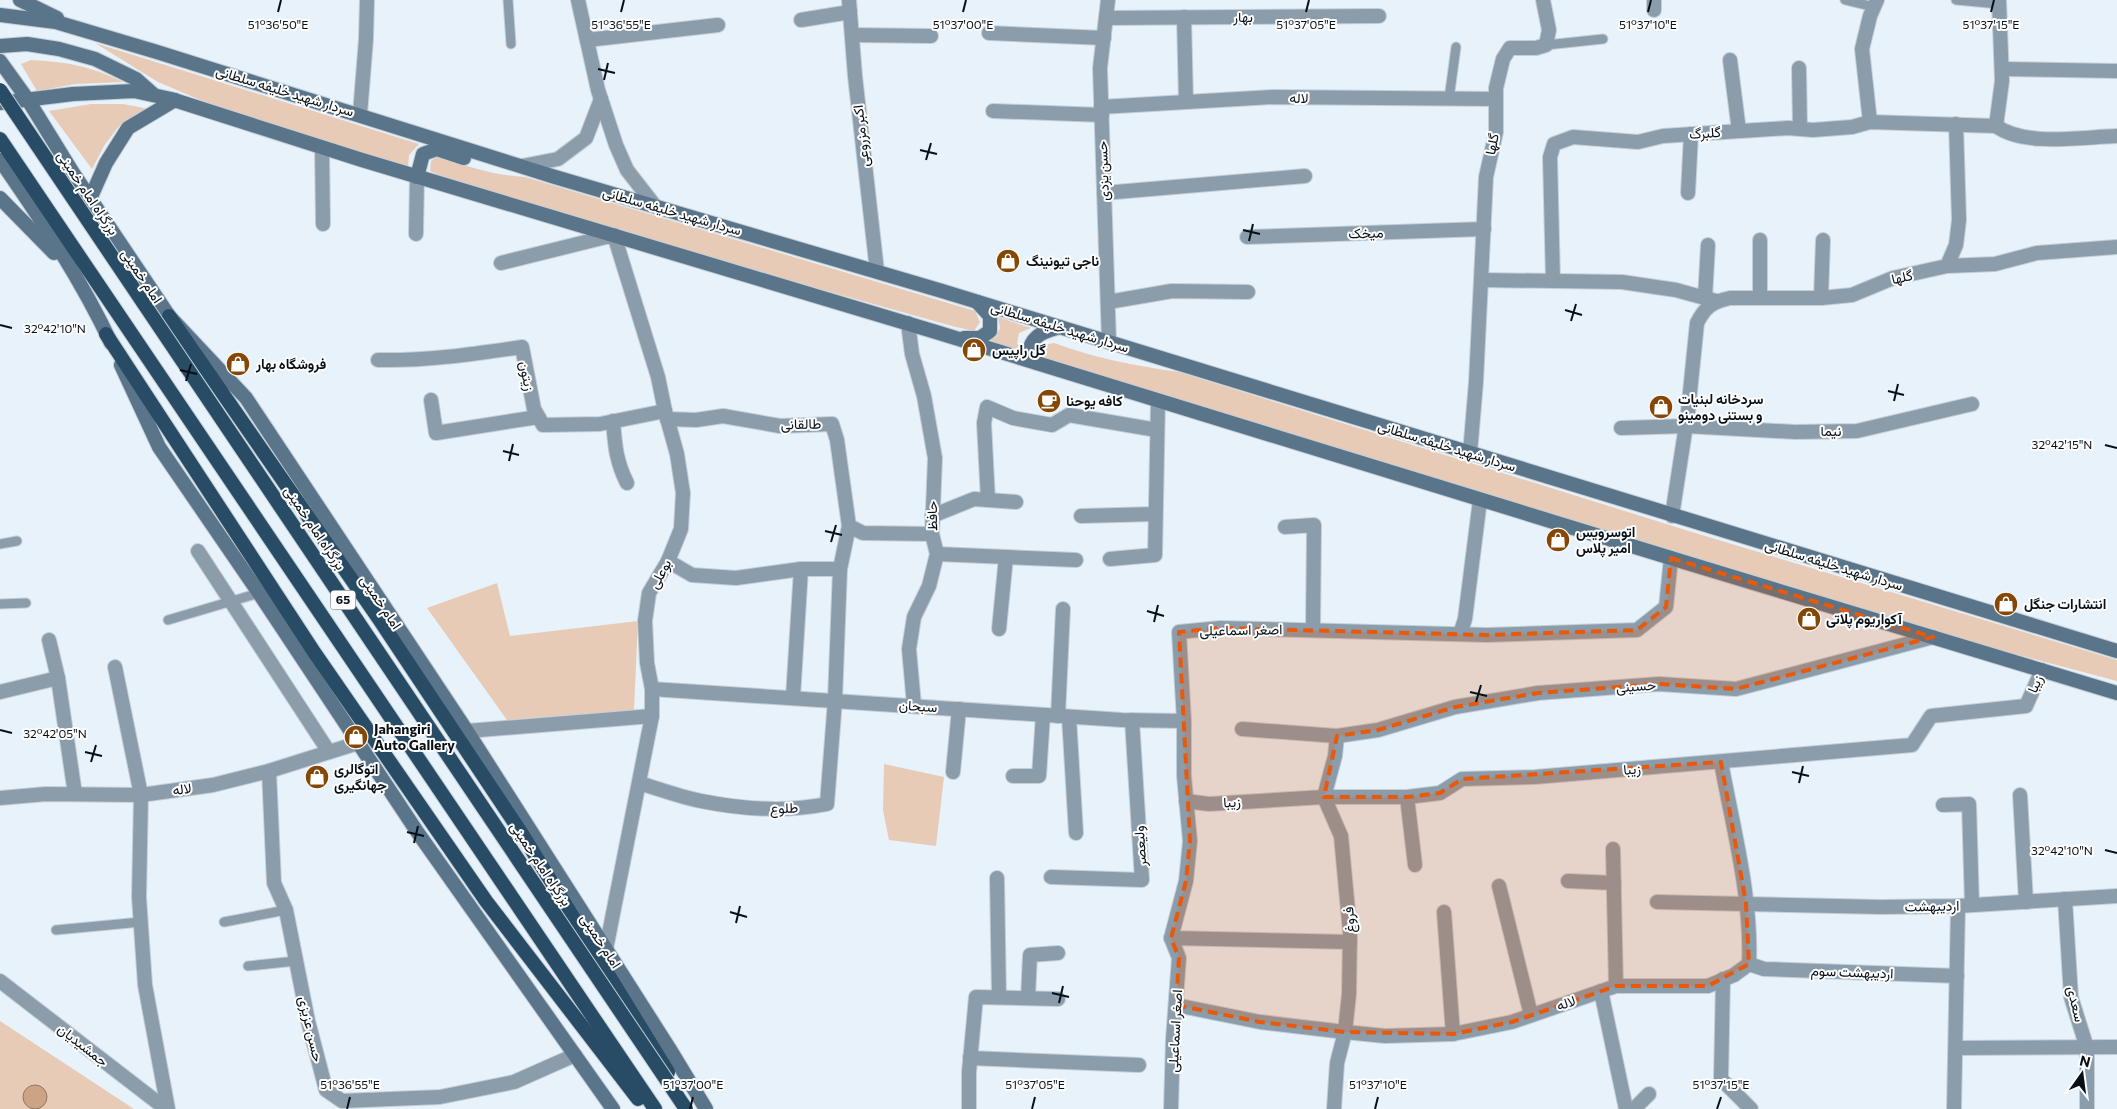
<svg xmlns="http://www.w3.org/2000/svg" width="2117" height="1109" font-family="Commissioner,Vazirmatn,sans-serif">
<style>
.green{fill:#e7cbb6}
.water{fill:#cca384;stroke:#917763}
.lines{fill:none;stroke-linecap:round;stroke-linejoin:round}
.service-casing{stroke:#c3ced7;stroke-width:11}
.minor-casing{stroke:#c3ced7;stroke-width:16}
.tertiary-casing{stroke:#c3ced7;stroke-width:16}
.secondary-casing{stroke:#c3ced7;stroke-width:16}
.trunk-casing{stroke:#c3ced7;stroke-width:16}
.service{stroke:#8b9cab;stroke-width:9}
.minor{stroke:#8b9cab;stroke-width:14}
.tertiary{stroke:#8b9cab;stroke-width:14}
.secondary{stroke:#5a7489;stroke-width:14}
.trunk{stroke:#284c66;stroke-width:14}
.trunk-bridge-casing{stroke:#c3ced7;stroke-width:16;stroke-linecap:butt}
.trunk-bridge{stroke:#284c66;stroke-width:14}
.marked{fill:#e8590c;fill-opacity:0.2;stroke:#e8590c;stroke-width:4;stroke-dasharray:10 6;stroke-linejoin:round}
.ticks{fill:none;stroke:#071017;stroke-width:2}
.labels{text-anchor:middle;stroke-width:4;stroke-linejoin:round;paint-order:stroke}
.shield{fill:#fdfdfd;stroke:#51575c;stroke-width:1}
.shield-label{font-size:12px;font-weight:bold;fill:#071017}
.street-label{font-size:14px;fill:#071017;stroke:#fdfdfd}
.poi-label{font-size:14px;font-weight:bold;fill:#071017;stroke:#fdfdfd;text-anchor:start}
.ticks-label{font-size:12px;text-anchor:middle;fill:#071017;stroke:#fdfdfd;stroke-width:4;stroke-linejoin:round;paint-order:stroke}
</style>
<rect width="100%" height="100%" fill="#e7f2fb"/>
<!-- green -->
<g class="green">
<path d="M95,43L419,144L409,155L408,168L342,148L205,102L158,82Z"/>
<path d="M31,60C67,62 90,66 123,82L75,84L37,91L21,64Z"/>
<path d="M91,104H123L149,109L119,126L104,146L92,169L49,111Z"/>
<path d="M438,156C467,167 494,175 525,177L975,311L980,322L974,331L952,326L759,272L448,179L430,171L431,161Z"/>
<path d="M998,317L1031,328L1019,333L1017,343L1022,353L987,339L996,337L1000,328Z"/>
<path d="M1054,343C1094,358 1137,366 1179,372L1692,532L2117,660V681L1939,634L1047,359L1040,352L1043,345Z"/>
<path d="M497,583L510,636L638,621L634,710L507,720L427,608Z"/>
<path d="M884,764L944,777L936,846L889,840L883,810Z"/>
<path d="M0,1021L134,1109H0Z"/>
</g>
<!-- water -->
<circle class="water" cx="35" cy="1097" r="12"/>
<g class="lines">
<!-- service casing -->
<g class="service-casing">
<g id="service">
<path d="M508,0L511,44"/>
<path d="M1845,0L1874,7"/>
<path d="M1956,0L1999,4"/>
<path d="M1546,45L1603,39"/>
<path d="M1449,99L1456,47"/>
<path d="M0,544L17,541"/>
<path d="M0,604L26,603"/>
<path d="M168,620L259,593"/>
<path d="M224,922L286,910"/>
<path d="M56,930L141,922"/>
<path d="M248,966L296,961"/>
</g>
</g>
<!-- minor casing -->
<g class="minor-casing">
<g id="minor">
<path d="M849,0L855,76L877,271"/>
<path d="M1108,0L1100,68L1109,342"/>
<path d="M1654,10V0"/>
<path d="M1184,17L1186,102"/>
<path d="M1106,18L1379,16"/>
<path d="M801,20L850,12"/>
<path d="M989,33L1104,38"/>
<path d="M852,35L931,36"/>
<path d="M587,40L718,25"/>
<path d="M1730,60L1739,131"/>
<path d="M1799,68L1800,129"/>
<path d="M2002,69L2117,71"/>
<path d="M1101,107L1273,97L1496,99"/>
<path d="M993,111L1102,115"/>
<path d="M360,114L366,39L367,0"/>
<path d="M1870,122L1862,49L1870,16L1877,0"/>
<path d="M1996,126L2002,81L1999,0"/>
<path d="M1996,126C2025,147 2082,137 2117,136"/>
<path d="M322,148L323,224"/>
<path d="M1104,193L1305,176"/>
<path d="M1688,193L1691,134"/>
<path d="M416,234L417,177"/>
<path d="M1247,237L1484,229"/>
<path d="M501,263L614,235L658,377L665,411L677,454L683,493L681,529L668,561L649,593L645,621L647,663L652,689V716L606,949"/>
<path d="M1947,266L1995,264L2037,253L2117,247"/>
<path d="M1482,280L1622,282L1676,290L1716,301"/>
<path d="M1553,281L1550,157L1554,144L1573,137L1638,142L1663,136L1788,128L1813,130L1852,127L1870,122L1996,126"/>
<path d="M1705,298L1708,245"/>
<path d="M1760,298V240"/>
<path d="M1821,298L1823,240"/>
<path d="M1108,302L1172,291L1248,292"/>
<path d="M908,323L912,354L924,396L935,458L932,534L937,554L929,586L914,617L909,649L914,705"/>
<path d="M378,360C427,361 474,354 522,347L534,409L543,425L600,424L665,411"/>
<path d="M431,400L436,433L538,417"/>
<path d="M667,419L696,420L723,416L780,426L832,424L837,440L849,526L863,533L932,534"/>
<path d="M613,421C615,446 616,461 627,483"/>
<path d="M1621,428L1686,426L1795,432L1857,431L1972,404"/>
<path d="M1470,453L1476,382L1486,177L1496,132V88L1503,59L1510,48H1536L1546,45L1549,30L1543,0"/>
<path d="M988,500L984,423L987,407L1013,418L1052,425L1069,415L1157,430"/>
<path d="M932,516L974,499L1016,502"/>
<path d="M1081,516L1155,514"/>
<path d="M1672,516L1688,412L1697,323C1705,307 1712,302 1730,298H1821L1852,295L1893,278L1947,266L1956,245L1959,220L1956,124"/>
<path d="M1285,527L1314,525L1313,630"/>
<path d="M198,551L329,752"/>
<path d="M937,554L1076,560"/>
<path d="M1110,559L1155,555L1158,401"/>
<path d="M668,561L692,575L736,578L801,569H840"/>
<path d="M999,629L1006,557"/>
<path d="M1460,634L1465,619L1480,500"/>
<path d="M49,640L58,678L75,794"/>
<path d="M115,667L141,795L139,897L145,985L168,1109"/>
<path d="M652,689L1122,720L1184,721"/>
<path d="M0,692L58,678"/>
<path d="M793,697L801,569"/>
<path d="M1058,716L1063,609"/>
<path d="M1069,717L1076,833"/>
<path d="M1242,729L1337,736L1378,730L1455,707L1538,693L1659,684L1736,689L1933,637"/>
<path d="M467,731L652,716"/>
<path d="M269,771L274,883L286,910L308,1021L326,1090L342,1101L440,1097L514,1082L575,1055"/>
<path d="M953,772L959,709"/>
<path d="M1013,776H1039L1043,715"/>
<path d="M639,783C659,789 680,797 701,801C741,809 787,812 827,804L835,700L840,569L849,526"/>
<path d="M2020,795L2026,902"/>
<path d="M1407,797L1415,865"/>
<path d="M0,798L46,794L141,795L213,785L269,771L358,743"/>
<path d="M1186,801L1209,804L1324,797H1407L1440,793L1462,779L1535,777L1912,745L1931,716L2026,706L2042,670"/>
<path d="M1943,805L1969,804L1972,905"/>
<path d="M1613,849L1616,986"/>
<path d="M1051,877L1142,880L1132,720"/>
<path d="M997,878L999,997"/>
<path d="M1568,881L1614,883"/>
<path d="M1499,886L1531,1015"/>
<path d="M2065,899L2071,997L2087,1048V1109"/>
<path d="M1657,902L1881,907L1958,906L2117,896"/>
<path d="M1444,912L1453,1034"/>
<path d="M1171,938L1350,942"/>
<path d="M1749,964L1764,969L1957,976"/>
<path d="M1723,979L1721,1079L1751,1109"/>
<path d="M1601,991L1626,1109"/>
<path d="M1028,998L1030,955L1058,953"/>
<path d="M1176,1005L1260,1022L1345,1032L1385,1036L1453,1034L1512,1022L1616,986H1708L1734,975L1749,964C1752,897 1733,828 1721,762"/>
<path d="M1956,1048L2117,1047"/>
<path d="M970,1058L1139,1065"/>
<path d="M969,1109V1072L976,997L1058,999"/>
<path d="M1171,1109L1173,1039L1179,958L1171,938L1186,881L1190,841L1184,776V721L1179,632L1220,628L1487,635L1637,630L1666,607L1671,558"/>
<path d="M1334,1109L1337,1063L1345,1032L1349,994L1350,932L1341,836L1324,797L1335,756L1337,736"/>
<path d="M1634,1109L1649,1094"/>
<path d="M1954,1109L1958,906"/>
</g>
</g>
<!-- tertiary casing -->
<g class="tertiary-casing">
<g id="tertiary">
<path d="M578,0L598,90L616,145L627,170L655,206"/>
<path d="M522,166L558,159L586,138L601,99"/>
<path d="M0,981L166,1109"/>
</g>
</g>
<!-- secondary casing -->
<g class="secondary-casing">
<g id="secondary">
<path d="M20,0L57,18"/>
<path d="M0,15L56,22L157,52L555,177L942,291L2117,651"/>
<path d="M0,46L27,44L59,49L95,59L136,79L154,95"/>
<path d="M0,61L28,100L73,173L169,316L246,398L467,731L669,1048L706,1109"/>
<path d="M0,103L73,94L134,91L171,99L362,160L936,332L1684,562L2117,693"/>
<path d="M0,160C41,219 81,279 111,343"/>
<path d="M417,177L423,154L437,149L464,158"/>
<path d="M0,198L54,253"/>
<path d="M90,199L106,163L128,128L175,100"/>
<path d="M964,338H980L990,331V316L977,302"/>
<path d="M1037,363L1030,348C1034,334 1046,331 1060,327"/>
<path d="M121,365L159,447L259,593L418,833L613,1109"/>
</g>
</g>
<!-- trunk casing -->
<g class="trunk-casing">
<g id="trunk">
<path d="M0,139L655,1109"/>
<path d="M169,316L379,619L522,834L668,1072"/>
<path d="M106,334L314,652L486,901L638,1099"/>
</g>
</g>
<!-- service -->
<use href="#service" class="service"/>
<!-- minor -->
<use href="#minor" class="minor"/>
<!-- tertiary -->
<use href="#tertiary" class="tertiary"/>
<!-- secondary -->
<use href="#secondary" class="secondary"/>
<!-- trunk -->
<use href="#trunk" class="trunk"/>
<!-- trunk-bridge casing -->
<g class="trunk-bridge-casing">
<path id="trunk-bridge" d="M0,90L686,1109"/>
</g>
<!-- trunk-bridge -->
<use href="#trunk-bridge" class="trunk-bridge"/>
</g>
<!-- marked area -->
<path class="marked" d="M1671,558L1933,637L1736,689L1659,684L1538,693L1455,707L1378,730L1337,736L1324,797H1407L1440,793L1462,779L1721,762L1746,903L1749,964L1708,986H1616L1512,1022L1453,1034L1345,1032L1260,1022L1176,1005L1179,958L1171,938L1186,881L1190,841L1179,632L1220,628L1487,635L1637,630L1666,607Z"/>
<!-- ticks -->
<path class="ticks" d="M278,12L281,0M621,12L624,0M963,12L966,0M1306,12L1309,0M1648,12L1651,0M1991,12L1994,0M598,69L615,73M604,80L608,63M920,150L937,154M926,160L931,143M1243,230L1260,234M1249,241L1253,224M1565,310L1582,315M1571,321L1576,304M0,325L12,328M180,370L197,374M186,381L191,364M1888,391L1904,395M1894,401L1898,384M2105,445L2117,448M503,451L519,455M509,461L513,444M825,531L842,535M831,542L836,525M1147,611L1164,616M1154,622L1158,605M1470,692L1487,696M1476,702L1481,685M0,730L12,733M85,752L102,756M91,762L96,745M1792,772L1809,776M1799,783L1803,766M407,832L424,836M414,843L418,826M2105,850L2117,853M730,912L747,917M736,923L740,906M1052,993L1069,997M1059,1003L1063,986M347,1109L350,1097M690,1109L693,1097M1032,1109L1035,1097M1375,1109L1378,1097M1717,1109L1721,1097"/>
<!-- icons -->
<defs>
<g id="shop-disc" transform="scale(1.25)"><circle r="9.5" fill="#844705" stroke="#fdfdfd"/><path d="M-5-2.5h2.3a2.7 3.5 0 0 1 5.4 0H5L5.5 6h-11ZM-1.5-2.5h3a1.5 2.3 0 0 0-3 0Z" fill="#fff"/></g>
<g id="cafe-disc" transform="scale(1.25)"><circle r="9.5" fill="#844705" stroke="#fdfdfd"/><path d="M-5.5-4.5H6V0H3Q3 3.5 0 3.5H-2.5Q-5.5 3.5-5.5 0ZM3-3.2v2h1.7v-2ZM-6 4.5H4V6H-6Z" fill="#fff"/></g>
</defs>
<g fill-rule="evenodd">
<use href="#shop-disc" x="1008" y="261"/>
<use href="#shop-disc" x="974" y="350"/>
<use href="#shop-disc" x="238" y="364"/>
<use href="#cafe-disc" x="1049" y="401"/>
<use href="#shop-disc" x="1661" y="407"/>
<use href="#shop-disc" x="1558" y="540"/>
<use href="#shop-disc" x="2006" y="604"/>
<use href="#shop-disc" x="1809" y="619"/>
<use href="#shop-disc" x="356" y="737"/>
<use href="#shop-disc" x="317" y="777"/>
</g>
<g class="labels">
<!-- shield labels -->
<rect class="shield" x="330.5" y="590.5" width="25" height="19" rx="4"/>
<g class="shield-label">
<text x="343" y="604">65</text>
</g>
<!-- street labels -->
<g class="street-label">
<text x="1243" y="22">بهار</text>
<text transform="translate(285 91) rotate(17)" y="5">سردار شهید خلیفه سلطانی</text>
<text transform="translate(1299 98) rotate(1)" y="5">لاله</text>
<text transform="translate(1705 133) rotate(-4)" y="5">گلبرگ</text>
<text transform="translate(861 136) rotate(-96)" y="5">اکبر مزروعی</text>
<text transform="translate(1492 144) rotate(-79)" y="5">گلها</text>
<text transform="translate(1103 171) rotate(-92)" y="5">حسن یزدی</text>
<text transform="translate(88 193) rotate(56)" y="5">بزرگراه امام خمینی</text>
<text transform="translate(672 211) rotate(16)" y="5">سردار شهید خلیفه سلطانی</text>
<text transform="translate(1366 233) rotate(-2)" y="5">میخک</text>
<text transform="translate(142 276) rotate(56)" y="5">امام خمینی</text>
<text transform="translate(1902 277) rotate(-13)" y="5">گلها</text>
<text transform="translate(1060 327) rotate(17)" y="5">سردار شهید خلیفه سلطانی</text>
<text transform="translate(527 376) rotate(79)" y="5">زیتون</text>
<text transform="translate(801 424) rotate(-1)" y="5">طالقانی</text>
<text x="1831" y="436">نیما</text>
<text transform="translate(1447 446) rotate(17)" y="5">سردار شهید خلیفه سلطانی</text>
<text transform="translate(932 516) rotate(-91)" y="5">حافظ</text>
<text transform="translate(315 528) rotate(56)" y="5">بزرگراه امام خمینی</text>
<text transform="translate(1834 565) rotate(17)" y="5">سردار شهید خلیفه سلطانی</text>
<text transform="translate(660 574) rotate(-62)" y="5">بوعلی</text>
<text transform="translate(381 602) rotate(56)" y="5">امام خمینی</text>
<text transform="translate(1241 630) rotate(-1)" y="5">اصغر اسماعیلی</text>
<text transform="translate(2035 684) rotate(-66)" y="5">زیبا</text>
<text transform="translate(1636 686) rotate(-4)" y="5">حسینی</text>
<text transform="translate(918 706) rotate(4)" y="5">سبحان</text>
<text transform="translate(1632 769) rotate(-5)" y="5">زیبا</text>
<text transform="translate(182 789) rotate(-8)" y="5">لاله</text>
<text transform="translate(1232 802) rotate(-3)" y="5">زیبا</text>
<text transform="translate(784 808) rotate(-2)" y="5">طلوع</text>
<text transform="translate(1140 846) rotate(-94)" y="5">ولیعصر</text>
<text transform="translate(541 864) rotate(56)" y="5">بزرگراه امام خمینی</text>
<text transform="translate(1932 906) rotate(-1)" y="5">اردیبهشت</text>
<text transform="translate(1349 920) rotate(-94)" y="5">فروغ</text>
<text transform="translate(601 941) rotate(57)" y="5">امام خمینی</text>
<text transform="translate(1852 972) rotate(2)" y="5">اردیبهشت سوم</text>
<text transform="translate(1566 1003) rotate(-19)" y="5">لاله</text>
<text transform="translate(2076 1004) rotate(77)" y="5">سعدی</text>
<text transform="translate(311 1029) rotate(77)" y="5">حسن عزیزی</text>
<text transform="translate(1175 1031) rotate(-87)" y="5">اصغر اسماعیلی</text>
<text transform="translate(83 1045) rotate(38)" y="5">جمشیدیان</text>
</g>
<!-- poi labels -->
<g class="poi-label">
<text x="1026" y="266">ناجی‌ تیونینگ</text>
<text x="992" y="355">گل راپیس</text>
<text x="256" y="369">فروشگاه بهار</text>
<text x="1678" y="404">سردخانه لبنیات<tspan x="1678" dy="16">و بستنی دومینو</tspan></text>
<text x="1066" y="406">کافه یوحنا</text>
<text x="1576" y="537">اتوسرويس<tspan x="1576" dy="16">امير پلاس</tspan></text>
<text x="2024" y="609">انتشارات جنگل</text>
<text x="1826" y="624">آکواریوم پلاتی</text>
<text x="374" y="734">Jahangiri<tspan x="374" dy="16">Auto Gallery</tspan></text>
<text x="334" y="774">اتوگالری<tspan x="334" dy="16">جهانگیری</tspan></text>
</g>
</g>
<g class="ticks-label">
<text x="278" y="29">51°36'50"E</text>
<text x="621" y="29">51°36'55"E</text>
<text x="963" y="29">51°37'00"E</text>
<text x="1306" y="29">51°37'05"E</text>
<text x="1648" y="29">51°37'10"E</text>
<text x="1991" y="29">51°37'15"E</text>
<text x="55" y="333">32°42'10"N</text>
<text x="2062" y="449">32°42'15"N</text>
<text x="55" y="738">32°42'05"N</text>
<text x="2062" y="855">32°42'10"N</text>
<text x="350" y="1089">51°36'55"E</text>
<text x="693" y="1089">51°37'00"E</text>
<text x="1035" y="1089">51°37'05"E</text>
<text x="1378" y="1089">51°37'10"E</text>
<text x="1721" y="1089">51°37'15"E</text>
</g>
<!-- north arrow -->
<g transform="translate(2082 1074) rotate(14)" stroke="#fdfdfd" stroke-width="4" paint-order="stroke">
<path d="M0-4L9 19L0 12L-9 19Z" fill="#071017"/>
<text y="-8" font-size="14" font-weight="bold" text-anchor="middle" fill="#071017">N</text>
</g>
</svg>
